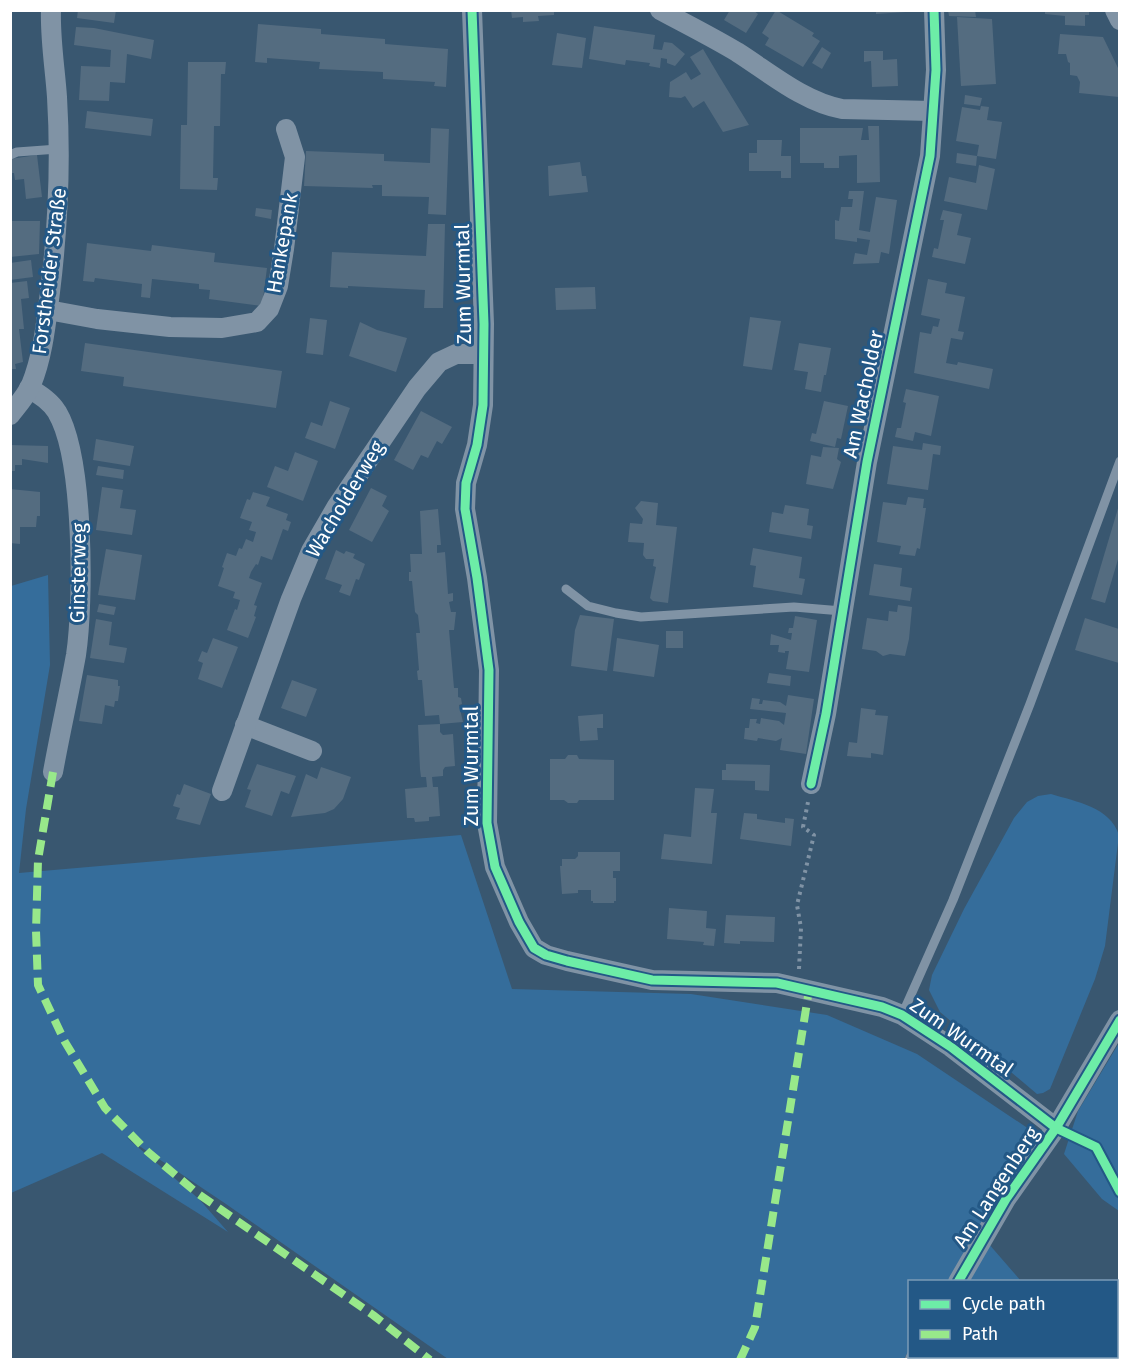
<svg xmlns="http://www.w3.org/2000/svg" width="1130" height="1370" font-family="'Fira Sans',sans-serif">
<style>
.green{fill:#356d9b}
.building{fill:#546c80}
.lines{fill:none;stroke-linecap:round;stroke-linejoin:round}
.path{stroke:#8093a5;stroke-width:4;stroke-dasharray:3 4.5;stroke-linecap:butt}
.service{stroke:#8093a5;stroke-width:9}
.minor{stroke:#8093a5;stroke-width:20}
.quiet{stroke:#98e88a;stroke-width:8;stroke-dasharray:15 8;stroke-linecap:butt}
.cycleway-casing{stroke:#235886;stroke-width:13}
.cycleway{stroke:#6deda7;stroke-width:9}
.labels{text-anchor:middle;stroke-width:6;stroke-linejoin:round;paint-order:stroke}
.street-label{font-size:20px;fill:#fff;stroke:#235886}
</style>
<rect width="100%" height="100%" fill="#395770"/>
<!-- green -->
<g class="green">
<path d="M48,575L50,665L26,809L19,873L461,835L512,989L691,994L827,1015L917,1054L1029,1129L1033,1138L948,1281L910,1282L909,1350L904,1359H448L226,1204L126,1137L199,1199L228,1232L102,1153L11,1193V586Z"/>
<path d="M1051,794C1077,802 1110,807 1119,835L1105,946L1095,979L1050,1089L1043,1093L1037,1094L940,1012L929,990L932,975L964,909L1014,818L1027,802L1038,796Z"/>
<path d="M1119,1043V1211L1102,1199L1064,1154L1078,1111Z"/>
<path d="M988,1243L1021,1281L968,1282Z"/>
<path d="M928,1357L1082,1356L1085,1359H927Z"/>
</g>
<!-- building -->
<g class="building">
<path d="M78,10H116L114,23L77,18Z"/>
<path d="M511,10H554V15L538,16L539,21L523,22V17L512,18Z"/>
<path d="M730,10H753L758,14L746,33L724,20Z"/>
<path d="M776,10L814,33L812,36L820,41L803,67L765,45L769,38L762,33Z"/>
<path d="M876,10H906V12L876,14Z"/>
<path d="M948,10H975L976,17L949,16Z"/>
<path d="M1045,10H1089V15H1085V26L1065,25V16L1045,14Z"/>
<path d="M957,17L992,19L996,84L961,86Z"/>
<path d="M258,24L321,29V34L385,39V44L448,49L446,87L434,86L435,82L383,79V72L319,69L320,62L267,58V63L255,62Z"/>
<path d="M594,26L655,35L653,49L662,50L664,42L672,43L685,54L675,66L667,63V59L661,58L660,68L649,66L650,63L626,60L625,65L589,59Z"/>
<path d="M76,27L94,28L154,40L151,59L127,54L125,83L110,82L109,101L79,100L81,66L110,67L111,50L74,45Z"/>
<path d="M557,33L586,38L582,68L552,65Z"/>
<path d="M1060,34L1103,37L1119,70V97L1079,93L1080,82L1077,76L1070,75V63L1068,62L1066,54H1058Z"/>
<path d="M822,47L831,53L822,69L812,63Z"/>
<path d="M703,49L719,76L749,125L723,132L704,101L693,108L685,96L681,98L669,97L670,82L686,72L691,80L701,74L690,57Z"/>
<path d="M864,51H883V60L897,59L898,86L872,87L871,61L864,62Z"/>
<path d="M188,62H226L225,74H221L220,126H214L213,178H218L217,190L180,189L181,125H187Z"/>
<path d="M965,95L982,98L980,106L964,104Z"/>
<path d="M981,106L989,107L987,120L1002,122L996,159L977,156L979,145L956,141L962,107L980,110Z"/>
<path d="M87,111L153,119L151,136L85,128Z"/>
<path d="M868,126H879L880,182L857,183V155L839,156V168H824V163H800V128H863L861,140H869Z"/>
<path d="M431,128L449,129L446,215L428,214L429,197L382,196V185H372L373,188L304,186L306,151L384,154V161L430,163Z"/>
<path d="M757,140H782L781,156H791V178H781V171H749V153H757Z"/>
<path d="M957,153L977,156L976,166L956,163Z"/>
<path d="M37,155L42,197L26,199L24,179L15,180L14,173H10V159Z"/>
<path d="M580,162L582,176H586L588,192L549,196L548,166Z"/>
<path d="M979,165L995,169L987,210L944,201L949,177L976,183Z"/>
<path d="M849,191H864L859,230L870,232L876,197L897,200L889,254L881,252L879,263L853,264L855,253L867,255L870,240L857,238V242L835,239V220L839,221L841,207H852L853,199H848Z"/>
<path d="M256,208L272,210L271,219L255,216Z"/>
<path d="M943,210L962,214L957,235L971,238L965,264L932,257L934,248L938,249L944,220H940Z"/>
<path d="M10,221H40L39,254L10,257Z"/>
<path d="M428,224H445L443,308H424L425,290L348,286V288L330,287L332,252L426,256Z"/>
<path d="M87,243L151,251L152,245L215,253L214,262L267,268L262,306L209,299L210,290L199,289V284L152,279L150,298L141,297L142,284L95,278L94,282L83,281Z"/>
<path d="M31,260L33,277L10,280V263Z"/>
<path d="M928,279L947,283L945,293L965,297L958,331L964,332L962,340L951,338L946,363L957,365L958,362L993,369L989,389L914,373L920,332L931,334L933,326L938,327L940,319L921,315Z"/>
<path d="M27,281L29,298L21,299L24,329H19L23,362L15,364L16,369H10V283Z"/>
<path d="M595,287L596,309L556,310L555,288Z"/>
<path d="M750,317L781,321L772,370L743,366Z"/>
<path d="M310,318L327,320L323,355L306,353Z"/>
<path d="M360,322L377,330L407,338L396,372L349,356Z"/>
<path d="M85,343L282,371L276,408L123,386L124,377L81,371Z"/>
<path d="M799,343L831,348L826,375H824L821,392L805,389L808,372L794,370Z"/>
<path d="M906,389L939,396L931,436L915,432L913,441L895,437L897,428H901L906,403L903,402Z"/>
<path d="M330,401L350,408L335,449L305,438L311,422L322,426Z"/>
<path d="M824,401L848,406L841,439L837,438L835,447L810,441L812,433L816,434Z"/>
<path d="M421,411L452,427L442,444L437,441L428,458L421,455L413,470L394,460Z"/>
<path d="M96,439L134,446L130,466L93,460Z"/>
<path d="M923,443L941,446L940,455L933,454L928,490L887,484L893,446L922,450Z"/>
<path d="M10,445L48,446V463L22,459V465H15V471H10Z"/>
<path d="M823,447L839,448L837,459L841,462L833,489L806,484L811,455L821,457Z"/>
<path d="M295,452L318,461L303,501L267,487L275,466L288,471Z"/>
<path d="M98,466L124,470L123,479L96,475Z"/>
<path d="M102,487L123,490L120,508L136,510L132,535L96,530Z"/>
<path d="M371,488L387,496L382,506L389,511L372,542L349,530Z"/>
<path d="M10,489L40,492V516H37L36,527H20V544L10,543Z"/>
<path d="M253,492L270,497L266,506L288,514L286,520L291,522L288,531L283,529L272,560L261,556L258,565L256,564L251,572L249,578L262,583L254,605L257,606L254,616L256,617L248,638L227,630L235,609L237,610L240,600L233,598L235,592L218,586L224,568L222,567L227,553L236,556L239,548L242,549L246,539L253,542L256,532L249,530L252,522L240,518L247,499L250,500Z"/>
<path d="M908,497L924,499L923,508H926L920,549L917,548L915,556L899,554L901,546L877,542L883,502L906,505Z"/>
<path d="M641,501L658,503L656,525L677,527L668,603L653,601L650,598L656,567L653,566L654,559H646L643,555L644,543L628,542L630,523L642,524L643,519L635,508Z"/>
<path d="M785,505L809,509L807,525L813,526L811,539L769,532L772,512L783,514Z"/>
<path d="M1119,505V556L1105,603L1091,599Z"/>
<path d="M438,509L441,545H437V553L445,552L448,594L453,593V601L449,602L451,612H456L454,630H449L454,688H458V697L461,698L462,704L459,705L463,722L440,724L439,715L425,716L422,680H418L417,671L419,670L416,633H420L418,615L415,612L412,581H409V572H411L410,554H422L420,511Z"/>
<path d="M753,548L802,557L799,578L805,579L802,595L753,587L756,566L750,565Z"/>
<path d="M106,549L142,555L135,600L98,595Z"/>
<path d="M336,550L344,554L346,551L355,554L353,558L365,564L359,580L356,579L350,596L339,592L342,585L325,579Z"/>
<path d="M874,564L902,568L900,586L912,588L910,601L869,595Z"/>
<path d="M99,604L116,607L114,615L97,612Z"/>
<path d="M898,605L912,607L909,639L905,656L890,654L883,656L876,651L862,649L867,618L888,621L889,611L897,612Z"/>
<path d="M580,615L614,619L607,671L571,666L575,630Z"/>
<path d="M795,616L817,620L809,672L786,669L789,651H785V653L778,652L779,645H770L771,634L791,640L792,633H788L789,628H793Z"/>
<path d="M1085,618L1119,629V663L1075,650Z"/>
<path d="M96,619L112,622L109,645L127,648L124,663L90,658Z"/>
<rect x="666" y="631" width="17" height="17"/>
<path d="M213,638L238,647L222,688L198,679L203,663L198,661L202,651L207,653Z"/>
<path d="M617,638L659,645L654,677L613,671Z"/>
<path d="M769,673L791,676L790,686L767,683Z"/>
<path d="M87,675L118,680V686H120L118,701H115L114,707L105,705L102,724L79,721Z"/>
<path d="M292,680L317,689L306,717L281,708Z"/>
<path d="M788,695L814,699L806,754L780,750L782,738L776,741L758,738L757,741L744,739L745,728H749L750,719H757L756,723L760,724L761,718L779,721L784,725L786,713L750,709L752,698L760,699L759,704H762L763,700L780,702L786,706Z"/>
<path d="M861,708L876,710L875,715L888,716L883,755L871,753V758L847,756L849,742L857,743Z"/>
<path d="M603,714V728H597L598,740L580,741L578,716Z"/>
<path d="M440,724V732L443,735L453,734L455,766L445,767L443,770V776L432,777L433,787H438L440,816L429,817V821L415,822L414,818H407L405,789L427,787L426,777H421L420,769L418,725Z"/>
<path d="M568,755H577L579,759L614,760V800H579L577,803H568L564,800H550V759H565Z"/>
<path d="M257,764L296,776L289,794L281,791L272,816L245,807L251,790L247,789Z"/>
<path d="M726,764L770,765L769,791L755,790V781L722,780V770H726Z"/>
<path d="M321,767L351,777L343,799L334,809L325,813L291,817L306,774L317,779Z"/>
<path d="M184,784L211,794L200,825L176,819L180,808L173,806L177,794L180,795Z"/>
<path d="M695,788L714,789L711,813H717L712,864L661,859L664,834L691,837Z"/>
<path d="M744,813L757,814V819L785,823V818L794,819L791,846L740,839Z"/>
<path d="M578,852H620V871H613V878H616V901H614V903H593V901H591V890H578V893L562,894L560,866H562V859H575L578,856Z"/>
<path d="M669,908L707,911L706,928L716,929L714,946L703,945L704,942L667,939Z"/>
<path d="M726,915L775,917L774,942L740,941V944L724,943Z"/>
</g>
<g class="lines">
<!-- path -->
<path class="path" d="M799,969L801,928L797,905L814,835L803,827L808,802"/>
<!-- service -->
<g class="service">
<path d="M10,155L17,152L58,149"/>
<path d="M566,589L588,606L616,613L641,617L794,607L842,611"/>
<path d="M902,1015L953,900L1030,704L1120,461"/>
</g>
<!-- minor -->
<g class="minor">
<path d="M472,10L484,324L483,405L477,445L466,483L465,509L477,578L489,670L487,823L495,867L519,922L534,948L546,955L567,961L652,980L777,983L882,1007L902,1015L951,1047L1056,1128"/>
<path d="M660,10C686,24 712,37 737,52C770,73 804,102 842,109L933,111"/>
<path d="M1115,10L1120,20"/>
<path d="M48,310L97,319L170,327L222,328L257,322L269,309L278,286L284,249L295,157L286,129"/>
<path d="M29,388C40,395 50,401 57,412C84,457 84,602 76,655C69,694 60,733 53,772"/>
<path d="M10,415C17,406 26,396 31,385C43,356 46,323 50,292C58,227 61,162 57,97C55,68 50,39 51,10"/>
<path d="M245,725L312,751"/>
<path d="M811,784L826,714L867,462L930,156L936,70L934,10"/>
<path d="M222,791L291,599L311,551L337,506L417,388L439,362L456,354H483"/>
<path d="M958,1282L1006,1199L1056,1128L1120,1020"/>
<path d="M915,1360L917,1356"/>
</g>
<!-- quiet -->
<g class="quiet">
<path d="M53,772L38,860L36,931L38,985L65,1042L105,1108L148,1152L197,1193L373,1315L430,1360"/>
<path d="M740,1360L755,1327L809,990"/>
</g>
<!-- cycleway casing -->
<g class="cycleway-casing">
<g id="cycleway">
<path d="M472,10L484,324L483,405L477,445L466,483L465,509L477,578L489,670L487,823L495,867L519,922L534,948L546,955L567,961L652,980L777,983L882,1007L902,1015L951,1047L1056,1128L1096,1147L1120,1192"/>
<path d="M811,784L826,714L867,462L930,156L936,70L934,10"/>
<path d="M958,1282L1006,1199L1056,1128L1120,1020"/>
</g>
</g>
<!-- cycleway -->
<use href="#cycleway" class="cycleway"/>
</g>
<g class="labels">
<!-- street labels -->
<g class="street-label">
<text transform="translate(282 243) rotate(-80)" y="7">Hankepank</text>
<text transform="translate(49 271) rotate(-83)" y="7">Forstheider Straße</text>
<text transform="translate(463 284) rotate(-91)" y="7">Zum Wurmtal</text>
<text transform="translate(863 394) rotate(-78)" y="7">Am Wacholder</text>
<text transform="translate(345 499) rotate(-59)" y="7">Wacholderweg</text>
<text transform="translate(78 573) rotate(-89)" y="7">Ginsterweg</text>
<text transform="translate(471 766) rotate(-90)" y="7">Zum Wurmtal</text>
<text transform="translate(962 1037) rotate(35)" y="7">Zum Wurmtal</text>
<text transform="translate(996 1187) rotate(-57)" y="7">Am Langenberg</text>
</g>
</g>
<!-- border -->
<rect width="1130" height="1370" fill="none" stroke="#ffffff" stroke-width="24"/>
<!-- legend -->
<rect x="908" y="1280" width="210" height="78" fill="#235886" stroke="#7b9bb6" stroke-width="1.5"/>
<rect x="920" y="1300" width="30" height="9" fill="#6deda7" stroke="#7b9bb6" stroke-width="1.5"/>
<text x="962" y="1310" font-size="18" fill="#ffffff">Cycle path</text>
<rect x="920" y="1330" width="30" height="9" fill="#98e88a" stroke="#7b9bb6" stroke-width="1.5"/>
<text x="962" y="1340" font-size="18" fill="#ffffff">Path</text>
</svg>
